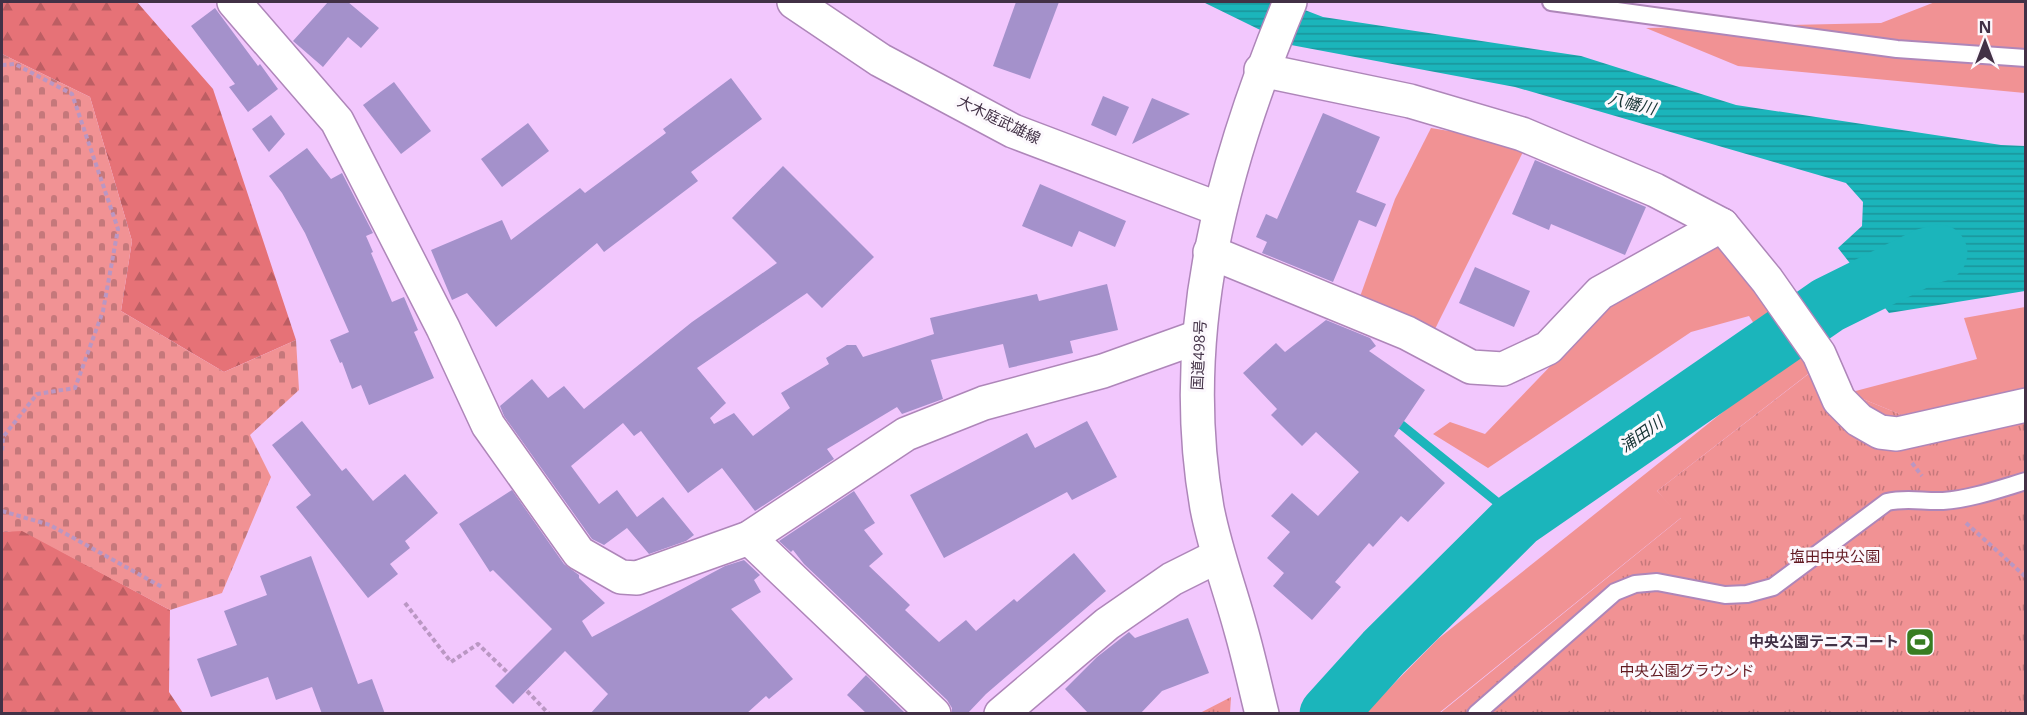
<svg xmlns="http://www.w3.org/2000/svg" width="2027" height="715" font-family="'Open Sans','Noto Sans JP',sans-serif">
<style>
.green{fill:#f19294}
.forest{fill:url(#forest-firs)}
.cemetery{fill:url(#cemetery-stones)}
.park{fill:url(#park-tufts)}
.water{fill:url(#water-rules)}
.lines{fill:none;stroke-linecap:round;stroke-linejoin:round}
.stream{stroke:#1bb5bb;stroke-width:9}
.river{stroke:#1bb5bb;stroke-width:57}
.building{fill:#a491cb}
.lane-casing{stroke:#ae86b9;stroke-width:20}
.street-casing{stroke:#ae86b9;stroke-width:36}
.secondary-casing{stroke:#ae86b9;stroke-width:36}
.highway-casing{stroke:#ae86b9;stroke-width:36}
.path{stroke:#ba97c3;stroke-width:4;stroke-dasharray:4.5 3;stroke-linecap:butt}
.lane{stroke:#fff;stroke-width:16}
.street{stroke:#fff;stroke-width:33}
.secondary{stroke:#fff;stroke-width:33}
.highway{stroke:#fff;stroke-width:33}
.labels{text-anchor:middle;stroke-width:6;stroke-linejoin:round;paint-order:stroke}
.street-label{font-size:15px;fill:#423146;stroke:#fcf8fd}
.park-label{font-size:15px;fill:#621921;stroke:#fcf8fd}
.poi-label{font-size:15px;font-weight:bold;fill:#423146;stroke:#fcf8fd;text-anchor:end}
.water-label{font-size:16px;font-style:italic;fill:#173435;stroke:#fcf8fd}
</style>
<defs>
<pattern id="forest-firs" width="22" height="20" patternUnits="userSpaceOnUse" patternTransform="scale(1.5)"><rect width="22" height="20" fill="#e67277"/><path d="M5 1l3.5 6h-7zM16 11l3.5 6h-7z" fill="#bc5e63"/></pattern>
<pattern id="cemetery-stones" width="16" height="16" patternUnits="userSpaceOnUse" patternTransform="scale(1.5)"><rect width="16" height="16" fill="#f19294"/><path d="M2 7V4a2 2 0 0 1 4 0v3zM10 15v-3a2 2 0 0 1 4 0v3z" fill="#c5787b"/></pattern>
<pattern id="park-tufts" width="24" height="20" patternUnits="userSpaceOnUse" patternTransform="scale(1.5)"><rect width="24" height="20" fill="#f19294"/><path d="M3 7l-1-3M5 7V3M7 7l1-3M15 17l-1-3M17 17v-4M19 17l1-3" fill="none" stroke="#c5787b"/></pattern>
<pattern id="water-rules" width="6" height="5" patternUnits="userSpaceOnUse" patternTransform="scale(1.5)"><rect width="6" height="5" fill="#1bb5bb"/><path d="M0 2.5h6" fill="none" stroke="#1a949a"/></pattern>
</defs>
<rect width="100%" height="100%" fill="#f2c7fd"/>
<!-- green -->
<g class="green">
<path d="M1935,2H2025V93L1738,66L1646,28L1881,23Z"/>
<path d="M1431,128L1527,144L1433,333L1357,305L1395,199Z"/>
<path d="M1721,238L1812,371L1657,491L1682,517L1439,713L1364,714L1438,639L1743,396L1773,353L1749,316L1691,332L1488,468L1433,434L1450,422L1485,434L1612,302Z"/>
<path d="M2025,307V388L1902,415L1848,393L1977,359L1964,318Z"/>
</g>
<!-- forest -->
<g class="forest">
<path d="M2,2H137L213,89L296,340L224,372L121,311L132,241L90,97L2,54Z"/>
<path d="M22,530L170,610L169,692L183,713L2,714V532Z"/>
</g>
<!-- cemetery -->
<path class="cemetery" d="M2,54L90,97L132,241L121,311L224,372L296,340L299,390L250,435L271,477L222,593L170,610L22,531L2,532Z"/>
<!-- park -->
<g class="park">
<path d="M1828,359L1848,393L1902,415L2025,388V713L1439,714L1681,518L1657,491Z"/>
<path d="M1231,697L1230,713H1200Z"/>
</g>
<!-- water -->
<path class="water" d="M1203,2H1284L1323,17L1581,56L1736,105L2001,145L2025,146V291L1889,313L1838,248L1862,226L1863,202L1846,183L1515,87L1291,45Z"/>
<g class="lines">
<!-- stream -->
<path class="stream" d="M1393,418L1518,519"/>
<!-- river -->
<path class="river" d="M1328,714L1384,652L1518,519L1828,305L1925,257L1939,253"/>
</g>
<!-- building -->
<g class="building">
<path d="M328,2H348L379,28L361,48L348,37L323,67L293,41Z"/>
<path d="M1016,2H1059L1030,79L993,66Z"/>
<path d="M215,8L258,66L260,64L278,89L248,112L229,87L235,84L191,26Z"/>
<path d="M731,78L762,119L691,172L698,181L604,252L597,243L496,327L467,293L452,300L431,250L502,220L511,240L580,188L585,193L666,133L663,129Z"/>
<path d="M394,82L431,131L401,154L363,105Z"/>
<path d="M1103,96L1129,107L1116,136L1091,125Z"/>
<path d="M1152,98L1190,114L1132,144Z"/>
<path d="M1323,113L1380,137L1356,192L1386,204L1376,227L1359,220L1333,282L1262,253L1267,242L1256,237L1266,214L1277,219Z"/>
<path d="M271,115L285,134L269,152L252,129Z"/>
<path d="M528,123L549,151L502,187L481,159Z"/>
<path d="M307,148L331,179L342,173L373,233L366,236L373,252L371,253L392,302L404,297L418,330L414,332L434,378L369,405L361,385L352,389L342,362L340,363L330,340L349,332L323,273L305,233L282,193L269,176Z"/>
<path d="M1535,160L1646,207L1625,255L1551,224L1549,230L1512,214Z"/>
<path d="M783,166L874,257L822,308L807,293L697,368L726,403L710,418L714,424L734,413L753,436L790,408L781,393L829,364L826,358L847,345H856L863,357L934,334L930,318L978,307L1037,294L1039,301L1107,284L1118,330L1070,341L1073,353L1009,368L1003,344L931,360L943,399L902,414L897,407L827,449L834,459L755,511L722,468L688,493L641,431L634,436L623,423L571,466L599,504L617,490L637,517L663,497L694,535L686,541L649,554L627,528L604,545L592,539L504,416L500,406L532,379L548,398L564,386L584,409L692,322L777,263L732,218Z"/>
<path d="M1040,184L1126,221L1115,247L1079,231L1072,247L1022,226Z"/>
<path d="M1475,267L1530,291L1514,327L1459,303Z"/>
<path d="M1326,320L1370,338L1376,346L1369,351L1425,390L1394,436L1445,483L1408,522L1401,516L1373,547L1369,543L1335,582L1341,587L1312,620L1273,586L1284,573L1267,558L1290,532L1271,516L1292,493L1318,516L1359,472L1316,432L1302,446L1271,415L1277,409L1243,373L1276,343L1285,352Z"/>
<path d="M302,421L342,471L346,468L373,501L405,474L438,513L405,541L410,548L390,564L398,574L368,598L296,507L311,495L272,445Z"/>
<path d="M1087,421L1117,477L1072,500L1067,492L944,558L910,495L1027,433L1035,448Z"/>
<path d="M512,490L564,564L579,575V578L605,603L582,621L592,637L725,566L744,560L760,575L754,580L761,592L731,609L793,679L769,699L766,696L746,714H590L608,694L565,651L513,704L495,686L552,629L493,570L490,572L459,524Z"/>
<path d="M854,491L875,523L864,530L883,554L869,566L910,605L905,610L939,642L966,620L976,631L1014,599L1017,602L1074,553L1106,591L986,694L967,714H952V708L947,700L804,564L793,550L791,552L779,541Z"/>
<path d="M311,556L358,684L372,679L385,714H322L312,687L276,700L268,677L211,697L197,659L237,645L224,611L267,595L260,576Z"/>
<path d="M1188,618L1209,673L1162,691L1140,714H1089L1065,689L1097,657L1129,632L1135,638Z"/>
<path d="M866,675L906,714H867L847,695Z"/>
</g>
<g class="lines">
<!-- lane casing -->
<g class="lane-casing">
<g id="lane">
<path d="M1551,2L1897,49L2026,58"/>
<path d="M1476,714L1615,592L1635,584L1657,582L1725,595L1747,594L1773,587L1887,502C1908,497 1923,502 1943,501C1971,499 1999,489 2026,481"/>
</g>
</g>
<!-- street casing -->
<g class="street-casing">
<g id="street">
<path d="M234,2L337,121L443,328L488,425L579,553L621,577L637,578L749,538L906,434L984,403L1103,371L1198,337"/>
<path d="M1261,70L1410,101L1522,134L1655,190L1722,225L1767,280L1819,354L1839,400L1859,420L1880,432L1897,434L2026,405"/>
<path d="M1210,252L1407,333L1471,367L1503,369L1548,348L1600,293L1722,225"/>
<path d="M749,538L934,714"/>
<path d="M1001,714L1107,624L1172,579L1218,556"/>
</g>
</g>
<!-- secondary casing -->
<g class="secondary-casing">
<path id="secondary" d="M794,2L880,60L1013,131L1219,209"/>
</g>
<!-- highway casing -->
<g class="highway-casing">
<path id="highway" d="M1262,714C1255,686 1249,658 1241,630C1230,589 1215,550 1207,508C1176,332 1223,163 1290,2"/>
</g>
<!-- path -->
<g class="path">
<path d="M2,65L15,64L72,94L118,229L103,311L75,388L37,394L3,437L2,452"/>
<path d="M1912,463L1922,476"/>
<path d="M2,511L50,525L162,587"/>
<path d="M1966,523L2026,577"/>
<path d="M405,603L451,662L478,644L508,673"/>
<path d="M527,691L549,714"/>
</g>
<!-- lane -->
<use href="#lane" class="lane"/>
<!-- street -->
<use href="#street" class="street"/>
<!-- secondary -->
<use href="#secondary" class="secondary"/>
<!-- highway -->
<use href="#highway" class="highway"/>
</g>
<!-- icons -->
<defs>
<g id="stadium-square" transform="scale(1.5)"><rect x="-9" y="-9" width="18" height="18" rx="4" fill="#387d21" stroke="#fcf8fd"/><path d="M0-5a6.5 5 0 1 0 0 10a6.5 5 0 1 0 0-10ZM-3.5-1.8h7v3.6h-7Z" fill="#fff"/></g>
</defs>
<g fill-rule="evenodd">
<use href="#stadium-square" x="1920" y="642"/>
</g>
<g class="labels">
<!-- street labels -->
<g class="street-label">
<text transform="translate(999 120) rotate(26)" y="5">大木庭武雄線</text>
<text transform="translate(1199 355) rotate(-87)" y="5">国道498号</text>
</g>
<!-- park labels -->
<g class="park-label">
<text x="1835" y="562">塩田中央公園</text>
<text x="1687" y="676">中央公園グラウンド</text>
</g>
<!-- poi labels -->
<g class="poi-label">
<text x="1899" y="647">中央公園テニスコート</text>
</g>
<!-- water labels -->
<g class="water-label">
<text transform="translate(1632 103) rotate(14)" y="6">八幡川</text>
<text transform="translate(1641 434) rotate(-35)" y="6">浦田川</text>
</g>
</g>
<!-- border -->
<rect width="2027" height="715" fill="none" stroke="#423146" stroke-width="6"/>
<!-- north arrow -->
<g transform="translate(1985 42)" stroke="#fcf8fd" stroke-width="4.5" paint-order="stroke">
<path d="M0-4.5L10 22L0 15L-10 22Z" fill="#423146"/>
<text y="-9" font-size="16" font-weight="bold" text-anchor="middle" fill="#423146">N</text>
</g>
</svg>
